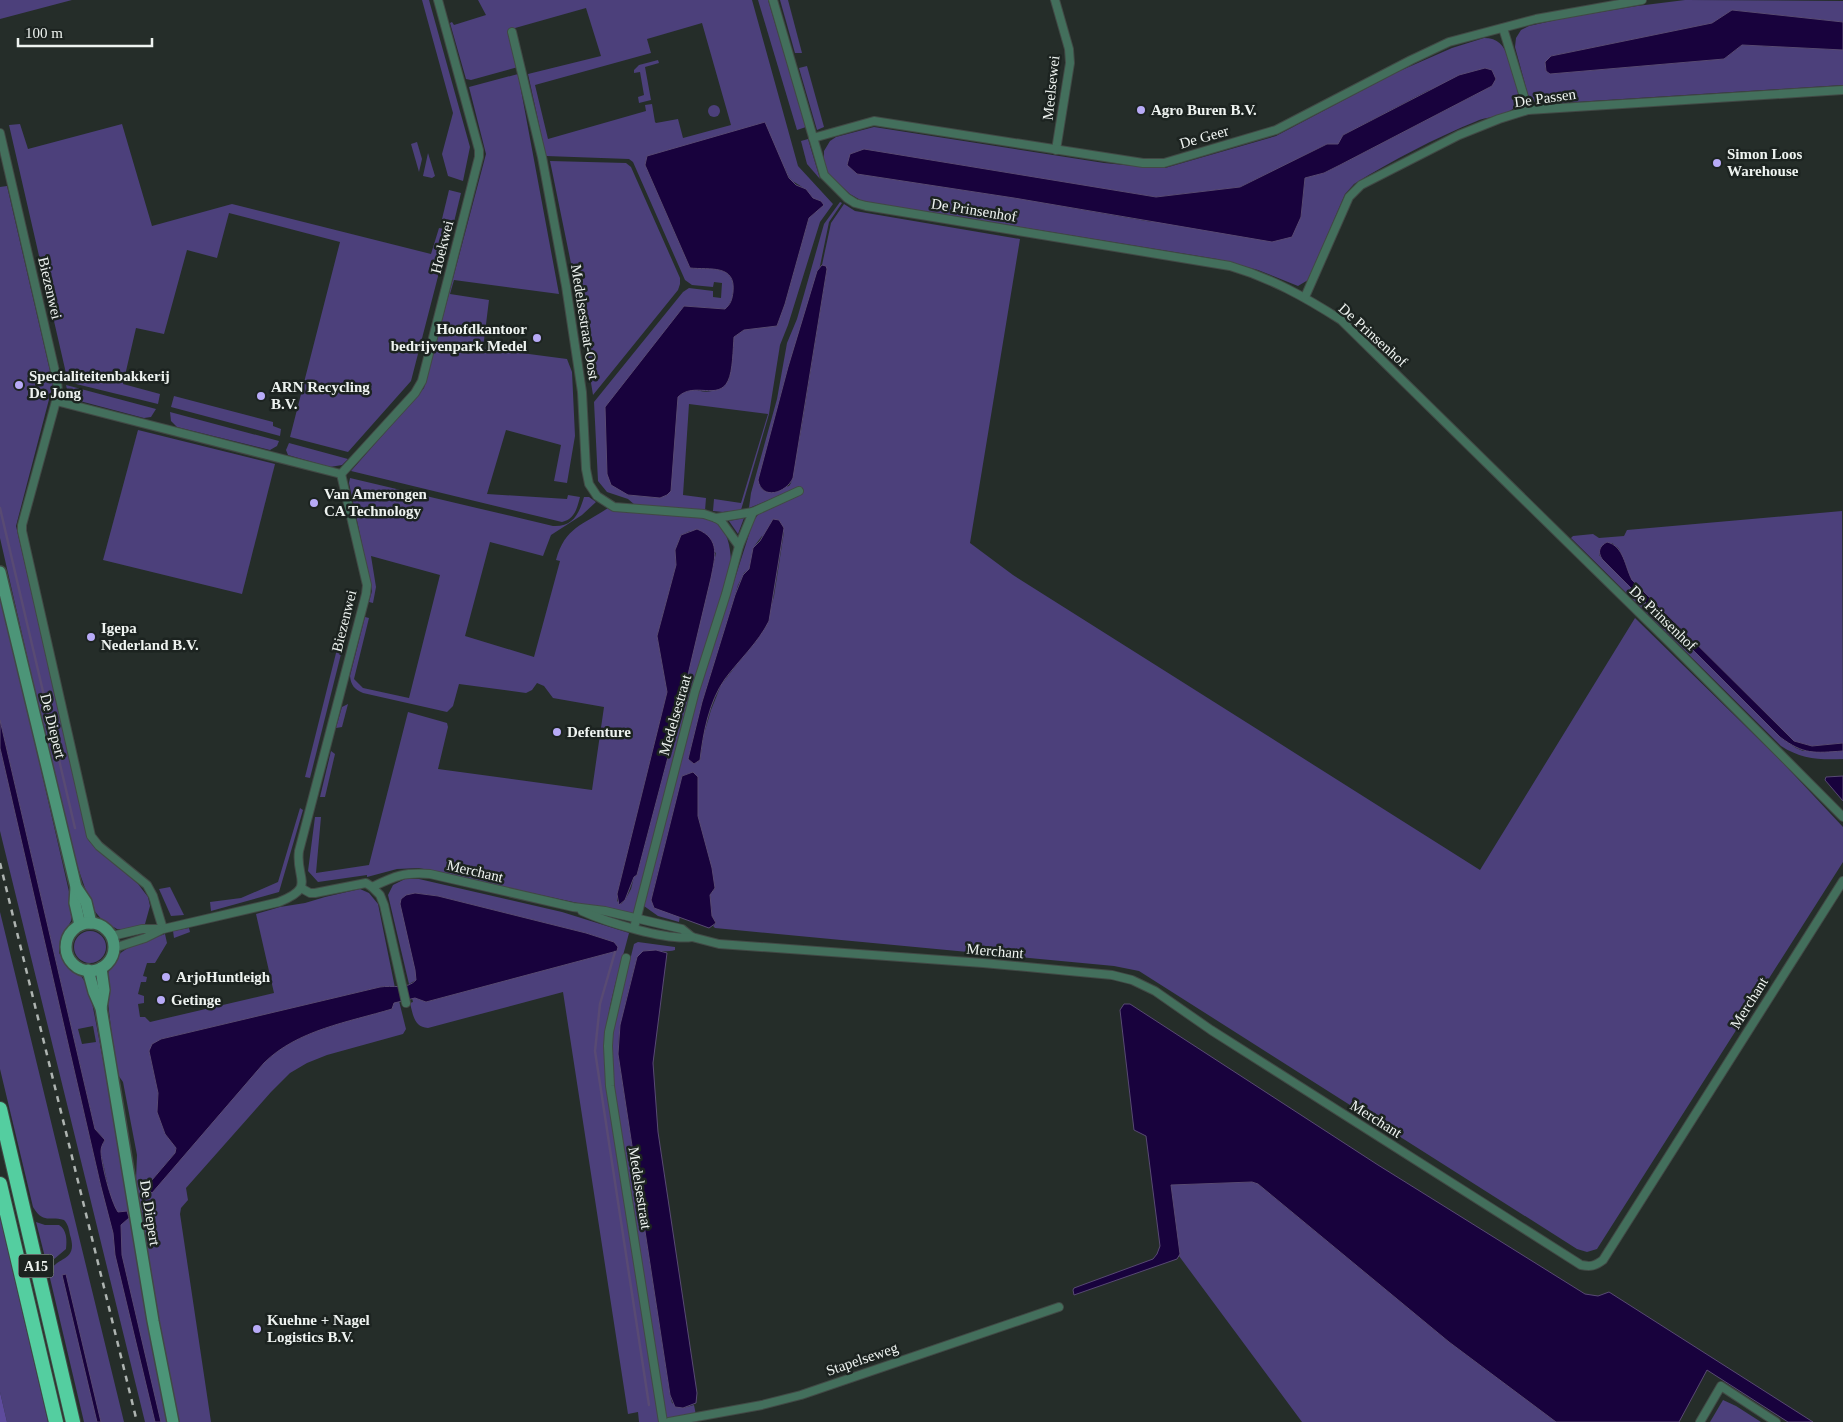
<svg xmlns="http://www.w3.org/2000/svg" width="1843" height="1422" font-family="Georgia,serif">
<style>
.green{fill:#4c407b;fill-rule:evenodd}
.forest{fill:#5e4b9d}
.water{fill:#18023d;stroke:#584a73}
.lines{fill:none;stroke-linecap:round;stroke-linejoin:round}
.stream{stroke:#584a73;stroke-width:2.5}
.street-casing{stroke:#414945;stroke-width:10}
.secondary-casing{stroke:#414945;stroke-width:14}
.highway-casing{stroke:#414945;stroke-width:16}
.street{stroke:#436f5c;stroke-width:8}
.secondary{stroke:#4c9578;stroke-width:11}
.highway{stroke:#54cea0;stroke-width:14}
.rail{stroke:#aeb4b1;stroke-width:2.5;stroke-dasharray:6 6;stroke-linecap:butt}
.poi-dot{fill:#b8abf7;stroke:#1c2320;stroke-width:2}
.labels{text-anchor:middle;stroke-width:5;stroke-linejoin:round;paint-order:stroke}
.shield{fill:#1c2320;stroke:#afb5b2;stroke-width:1}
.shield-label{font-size:14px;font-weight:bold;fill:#eef3f0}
.street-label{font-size:15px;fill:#eef3f0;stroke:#1c2320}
.poi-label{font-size:15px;font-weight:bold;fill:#eef3f0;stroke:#1c2320;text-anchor:start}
</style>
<rect width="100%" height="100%" fill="#252d29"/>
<!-- green -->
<g class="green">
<path d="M0,0H72L0,19Z"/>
<path d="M422,0H429L470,147L463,181L448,176L442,154L453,113Z"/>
<path d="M478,0H752L798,166L833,204L820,222L788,325L780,345L769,414L741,510L723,512L713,511L714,499L741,503L768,414L689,404L683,495L706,498L705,511L635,505L628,499L607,492L598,481L594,402L683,292L689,288L713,291V297L721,298L722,283L714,282L713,287L692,285L685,280L633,162L629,159L546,156L528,74L601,56L586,8L508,30L518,67L471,80L466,79L450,23L452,22L454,25L486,15ZM702,23L731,125L683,138L678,119L656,123L655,122L652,104L645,105L646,111L548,139L535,85L651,53L647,39ZM647,156L785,168C791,184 793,180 805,189C808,191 810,196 813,198C818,201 820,200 823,205L809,218L785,304L777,326L744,330L734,337L729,380C724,383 717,389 712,391C699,395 692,382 678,397L667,495L660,498L628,495L684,306L725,309C731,304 732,299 733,292C736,264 710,270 690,268L645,165Z"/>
<path d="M758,0H768L806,127L797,130Z"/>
<path d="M780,0H788L802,53H795Z"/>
<path d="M1685,0L1843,1V22L1732,10L1713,23L1551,56L1545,63L1546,71L1550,74L1724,59L1742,45L1843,50V85L1544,104L1536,103L1528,95L1515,47L1516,38L1521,30L1529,26L1565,18L1637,6Z"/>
<path d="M1484,38C1498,38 1504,45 1508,58C1511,68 1521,93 1518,102C1513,116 1488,116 1477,121C1435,138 1393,160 1354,184L1345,194L1308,280L1298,286L1258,270L1217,259L862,201L850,194L828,174L824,160V151L830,141L836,137L874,127L1104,163L1155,168H1165L1276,136L1395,73L1452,48ZM1492,86L1340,165L1324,173L1305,178L1301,217L1152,222L1014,198L857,174L1017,175L1156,197L1240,187L1327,144H1339L1343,135L1429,90Z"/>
<path d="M658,60L659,63L645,67L651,100L639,103L638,97L644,95L640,72L634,73V70L639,65Z"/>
<path d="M807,66L824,127L817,130L799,68Z"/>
<path d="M518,74L559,294L454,280L450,294L489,300L483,348L567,359L572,372L575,436L567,483L554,481L561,445L506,430L487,494L567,499L568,495L580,497C577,508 575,519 562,522L351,471L424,388L486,154L469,87Z"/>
<circle cx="714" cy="111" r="6"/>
<path d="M20,124L28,149L122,124L152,226L232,204L431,254L439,228L450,230L411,381L348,452L290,437L340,242L229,213L217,258L187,250L164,334L136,328L123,384L160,394L158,404L68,382L9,125Z"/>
<path d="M808,139L820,179L807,164L801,141Z"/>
<path d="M417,142L422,159L419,172L411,144Z"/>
<path d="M428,153L435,176L432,178L423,176Z"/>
<path d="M550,161L626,163L631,167L680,278V284L678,290L593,395L574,278Z"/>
<path d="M7,186L53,384L16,526L89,841L138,884L148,897L150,906L145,924L131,929H117L103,921L92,908L71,848L0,538V187Z"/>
<path d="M449,190L461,193L454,222L442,219Z"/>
<path d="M840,202L842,203L829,222L820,266L788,367L758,480L761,488L766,492L789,486L791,483L801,431L827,269L822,265L831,223L844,204L855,211L1020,239L970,543L1013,575L1480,870L1635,618L1783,763L1843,827V862L1597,1249L1587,1252L1577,1249L1139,971L1114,966L715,928L713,926L716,923L712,916L710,895L715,888L698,816V778L693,772L682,776L652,895L654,908L680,916L679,922L658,916L644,906L697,697L753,522L759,513L801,494L798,488L749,508L751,493L777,399L787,343L797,319L824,224ZM784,532L774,596L766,627L721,685L711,710L704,734L700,760L694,764L688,759L702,702L738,585L744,573L749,569L753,548L762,536Z"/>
<path d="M66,385L156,409L151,417L144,418L76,400L68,394Z"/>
<path d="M174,396L273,422V426L281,429L280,436L171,407Z"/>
<path d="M170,412L279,441L277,446L270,450L177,427L171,421Z"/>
<path d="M138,430L275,464L242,594L103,560Z"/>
<path d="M289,443L348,459L342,465L330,467L288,455L286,450Z"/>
<path d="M350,478L553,526C573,527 579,514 584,497H589L596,502L582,515L551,535L543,556L490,542L465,636L534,657L560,561L556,560C565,527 583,525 608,508L617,511C633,512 706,515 716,522C728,532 730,546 731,560L634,914L614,911L419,868L397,869L367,877V875L318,882L308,871L315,817H321L316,873L369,865L408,712L447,723L448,727L438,769L592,790L604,707L553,698L544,686L537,683L532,690L526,693L459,684L453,706L447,712L363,693C354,689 351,685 350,676L365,617L369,618L354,679L363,688L409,698L440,575L371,556L376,587L373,603L369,602L372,591L349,483ZM690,531L716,553L672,742L637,875L634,877L631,889L625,900L621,904L617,901V894L667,692L657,636L676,565L675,550L681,535Z"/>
<path d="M1842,511L1843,743L1812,746L1794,741L1631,580L1619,549L1612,543L1599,555L1780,737L1796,748L1803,751H1843V759C1819,760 1801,759 1781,746L1571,538L1573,536L1593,534L1599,538L1624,536L1627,530Z"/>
<path d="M744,518L738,534L729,521Z"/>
<path d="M0,591L73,909L71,921L60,941L59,953L71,970L81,976L89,988C119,1132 136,1278 168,1422H145L0,831V748L101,1187L108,1186L100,1149L105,1140L95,1129L0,720ZM93,1026L96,1042L82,1044L78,1029Z"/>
<path d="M343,625L348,626L310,778L305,777Z"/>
<path d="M348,704L342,727L336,728L342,707Z"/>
<path d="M331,751L335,754L325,797H320Z"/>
<path d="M300,808L303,810L279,892L211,911L210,902L241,898L278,882Z"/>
<path d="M405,879H419L562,912L629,933C620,968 608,1004 605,1040C604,1057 606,1074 607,1090L659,1422H639L638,1412L628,1414L563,992L428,1028C414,1027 413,1015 410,1003L413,1002L412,998H415L426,1002L617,951L614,942L586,933L438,896L415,893L416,980L409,984L388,895L393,885Z"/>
<path d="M170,887L184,915L171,916L159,889Z"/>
<path d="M360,889L369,893L378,904L395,988L389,986L380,987L161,1039L149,1051L158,1093L157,1112L165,1134L176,1147L175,1153L146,1187L264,1063C297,1030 349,1022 392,1009L394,1003L399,1001L406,1029L403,1034L327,1055L307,1063L290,1073L271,1092L186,1188L188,1200L181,1208L180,1214L211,1422H178L160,1331L137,1196L136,1180L137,1155L123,1082L116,1072L106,985C110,947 135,945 165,934L167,943L155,963H147L143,976L147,977L146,982H141L138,994L144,996V1003L138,1004L140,1017H145L150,1022L274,993L256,914L280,907L305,903L325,897Z"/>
<path d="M0,912L124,1422H84L49,1274C55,1255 79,1263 70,1235C69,1229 68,1224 64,1220C49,1215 44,1225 33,1207L0,1069Z"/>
<path d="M189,928L190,932L174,938L173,931Z"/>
<circle cx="90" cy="947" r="16"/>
<path d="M638,942L675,947V950C665,953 654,950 643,951L637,957L626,1000L619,1034L618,1054L670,1395L672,1403L683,1408L694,1405L696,1415L672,1419L665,1417L613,1081L611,1046L613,1029L634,944Z"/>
<path d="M1252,1182L1258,1184L1449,1342L1556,1422H1302L1179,1256L1171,1185Z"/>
<path d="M0,1217L48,1422H7L0,1392Z"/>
<path d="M36,1222L45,1225H59C67,1230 67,1240 66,1249L47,1265Z"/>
<path d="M1723,1400L1736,1406L1761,1422H1710Z"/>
</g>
<!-- forest -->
<path class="forest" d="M0,1392L7,1422H0Z"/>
<!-- water -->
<g class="water">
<path d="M1732,10L1843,22V50L1742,45L1724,59L1550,74L1546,71L1545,62L1551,56L1712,23Z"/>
<path d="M1485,68L1492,70L1496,79L1492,86L1340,165L1324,173L1305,178L1301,217L1292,237L1272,242L1014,198L857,174L847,165L850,154L864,149L1156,197L1240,187L1327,144H1338L1343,135L1459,75Z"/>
<path d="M765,122L789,178L796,185L806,189L813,198L821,201L824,205L809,218L785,304L777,326L744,330L734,337C733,349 733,371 728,381C718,401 694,381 678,397L671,491L667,495L660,498L628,495L611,485L607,474L605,407L684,306L725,309C731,304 732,299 733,292C736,264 710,270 690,268L645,165L647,156Z"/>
<path d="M822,265L826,266L827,269L793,478C786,493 762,501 758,480L788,367L817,271Z"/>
<path d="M773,519L779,520L784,528L769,621C758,643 739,660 725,679C709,701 703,734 700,760L694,764L688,759L702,702L735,595L743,575L749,569L753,548L760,541Z"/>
<path d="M697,529C721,539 715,557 711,578L672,742L637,875L634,877L625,900L619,905L617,894L667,692L657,636L676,565L675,550L681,535Z"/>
<path d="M1607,542C1624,546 1625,567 1632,580L1794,741L1812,746L1843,743V751C1814,753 1804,755 1780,737L1602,559C1597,551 1600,546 1607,542Z"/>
<path d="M0,720L95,1129L105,1140C103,1143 101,1147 101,1151C101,1163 111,1202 118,1212L127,1211L129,1218L121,1225L122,1255L161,1422H155L115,1255L113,1233L101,1187L0,748Z"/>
<path d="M693,772L698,777V816L712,868L715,888L710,895L712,916L716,923L709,928L654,908L651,900L682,776Z"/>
<path d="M1843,776V801L1825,780L1826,777Z"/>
<path d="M415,893L438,896L586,933L614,942L618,947L617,951L426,1002L415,998L394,1003L392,1009C349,1022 297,1030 264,1063L152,1193L146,1187L175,1153L176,1148L165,1134L157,1112L158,1093L149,1051L152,1044L161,1039L380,987C392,985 407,990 416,980L415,970L400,904L401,899L406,895Z"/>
<path d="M656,950L667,953L653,1063L658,1132L697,1393L696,1403L683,1408L675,1407L670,1395L618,1054L620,1025L637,957L643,951Z"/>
<path d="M1124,1004H1130L1378,1165L1585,1294L1598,1296L1609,1292L1813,1422H1788L1707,1370L1679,1422H1556L1449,1342L1258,1184L1252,1182L1171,1185L1180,1254L1177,1259L1074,1295L1073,1290L1074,1288L1153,1259L1157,1254L1160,1246L1146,1136L1134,1130L1120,1010Z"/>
<path d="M66,1274L101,1422H97L62,1275Z"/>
</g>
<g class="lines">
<!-- stream -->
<g class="stream">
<path d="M0,508L75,828"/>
<path d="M615,952L600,1004L595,1051L649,1405"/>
</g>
<!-- street casing -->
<g class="street-casing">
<g id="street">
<path d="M773,0L824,175L847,198L855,203L866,206L1230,266C1271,278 1305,297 1341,320L1670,643L1843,817"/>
<path d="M1055,0L1069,49L1070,63L1056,150"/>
<path d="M1503,28L1528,110"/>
<path d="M512,32L542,157L566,286L582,392L586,469L589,484L597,496L614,507L704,514L716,518L721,521L739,546"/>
<path d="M0,133L57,380L58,391L56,401"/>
<path d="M813,138L874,121L1143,163H1164L1276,130L1411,60L1449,42L1536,19L1642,0"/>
<path d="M1305,297L1349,197L1361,185L1459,135L1499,119L1528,110L1843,90"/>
<path d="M341,474L415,393L422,381L479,157V150L438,0"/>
<path d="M716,518L753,512L799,491"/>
<path d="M372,887L380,895L384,905L406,1003"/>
<path d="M301,888L310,893H315L366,883L372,887C395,876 404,872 430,874L573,907L605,911L682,929L692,937L719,944L983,963L1112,975L1132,980L1155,991L1211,1030L1581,1265C1591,1267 1595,1266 1603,1260L1843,881"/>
<path d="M582,911C606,922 667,941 692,937"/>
<path d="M634,928L695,691L726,594L739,546L753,512"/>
<path d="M163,929L153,896L147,885L99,846L91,836L22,531V525L56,401L341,474"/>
<path d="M112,936L142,929H163L279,902C317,887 295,879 299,851L366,594L367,585L341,474"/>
<path d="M114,948L145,938L161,930"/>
<path d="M626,958L609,1032L608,1046L610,1086L663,1422"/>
<path d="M669,1422L762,1405L801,1395L1059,1307"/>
<path d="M1700,1422L1721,1386L1776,1422"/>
</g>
</g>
<!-- secondary casing -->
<g class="secondary-casing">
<g id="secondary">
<path d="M0,572L76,887L75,903L80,925"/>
<path d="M76,887L86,902L91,923"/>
<circle cx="90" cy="947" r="24"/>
<path d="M101,968L104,990L101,1008"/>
<path d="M88,970L94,992L101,1008L153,1321L173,1422"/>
</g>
</g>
<!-- highway casing -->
<g class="highway-casing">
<g id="highway">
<path d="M0,1109L73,1422"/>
<path d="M0,1184L56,1422"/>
</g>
</g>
<!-- street -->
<use href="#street" class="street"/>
<!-- secondary -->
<use href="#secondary" class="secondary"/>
<!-- highway -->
<use href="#highway" class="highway"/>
<!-- rail -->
<path class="rail" d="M0,863L137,1422"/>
</g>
<!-- markers -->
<g class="poi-dot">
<circle cx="1141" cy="110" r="5"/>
<circle cx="1717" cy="163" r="5"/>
<circle cx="537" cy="338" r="5"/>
<circle cx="19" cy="385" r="5"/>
<circle cx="261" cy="396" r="5"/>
<circle cx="314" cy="503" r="5"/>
<circle cx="91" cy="637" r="5"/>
<circle cx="557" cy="732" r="5"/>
<circle cx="166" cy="977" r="5"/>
<circle cx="161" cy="1000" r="5"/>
<circle cx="257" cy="1329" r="5"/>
</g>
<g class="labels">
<!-- shield labels -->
<rect class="shield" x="18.5" y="1254.5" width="35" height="23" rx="4"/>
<g class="shield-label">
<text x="36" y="1271">A15</text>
</g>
<!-- street labels -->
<g class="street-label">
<text transform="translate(1051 88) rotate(-84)" y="5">Meelsewei</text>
<text transform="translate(1545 98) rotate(-8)" y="5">De Passen</text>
<text transform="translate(1204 137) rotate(-16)" y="5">De Geer</text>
<text transform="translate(974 210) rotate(9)" y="5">De Prinsenhof</text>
<text transform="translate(442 247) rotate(-76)" y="5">Hoekwei</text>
<text transform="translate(50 288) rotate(77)" y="5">Biezenwei</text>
<text transform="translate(585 322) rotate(81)" y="5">Medelsestraat-Oost</text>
<text transform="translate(1373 335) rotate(42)" y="5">De Prinsenhof</text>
<text transform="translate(1663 618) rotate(44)" y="5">De Prinsenhof</text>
<text transform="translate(344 621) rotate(-76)" y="5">Biezenwei</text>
<text transform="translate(675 715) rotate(-74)" y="5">Medelsestraat</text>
<text transform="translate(53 726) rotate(76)" y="5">De Diepert</text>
<text transform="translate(475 871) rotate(13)" y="5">Merchant</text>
<text transform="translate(995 951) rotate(5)" y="5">Merchant</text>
<text transform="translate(1749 1003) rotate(-58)" y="5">Merchant</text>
<text transform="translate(1376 1119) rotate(32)" y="5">Merchant</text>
<text transform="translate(640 1188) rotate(81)" y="5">Medelsestraat</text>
<text transform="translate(150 1213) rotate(81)" y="5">De Diepert</text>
<text transform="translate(862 1359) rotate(-19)" y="5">Stapelseweg</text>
</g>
<!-- poi labels -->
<g class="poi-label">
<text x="1151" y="115">Agro Buren B.V.</text>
<text x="1727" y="159">Simon Loos<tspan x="1727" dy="17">Warehouse</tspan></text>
<text x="527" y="334" text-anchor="end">Hoofdkantoor<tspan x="527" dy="17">bedrijvenpark Medel</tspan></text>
<text x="29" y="381">Specialiteitenbakkerij<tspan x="29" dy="17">De Jong</tspan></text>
<text x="271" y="392">ARN Recycling<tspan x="271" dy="17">B.V.</tspan></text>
<text x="324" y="499">Van Amerongen<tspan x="324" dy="17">CA Technology</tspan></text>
<text x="101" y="633">Igepa<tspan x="101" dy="17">Nederland B.V.</tspan></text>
<text x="567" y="737">Defenture</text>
<text x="176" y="982">ArjoHuntleigh</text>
<text x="171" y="1005">Getinge</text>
<text x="267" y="1325">Kuehne + Nagel<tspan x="267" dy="17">Logistics B.V.</tspan></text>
</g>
</g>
<!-- scale -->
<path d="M18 38v8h134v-8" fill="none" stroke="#eef3f0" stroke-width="2.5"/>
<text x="25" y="38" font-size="15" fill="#eef3f0" stroke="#1c2320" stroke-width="4" paint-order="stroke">100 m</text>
</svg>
